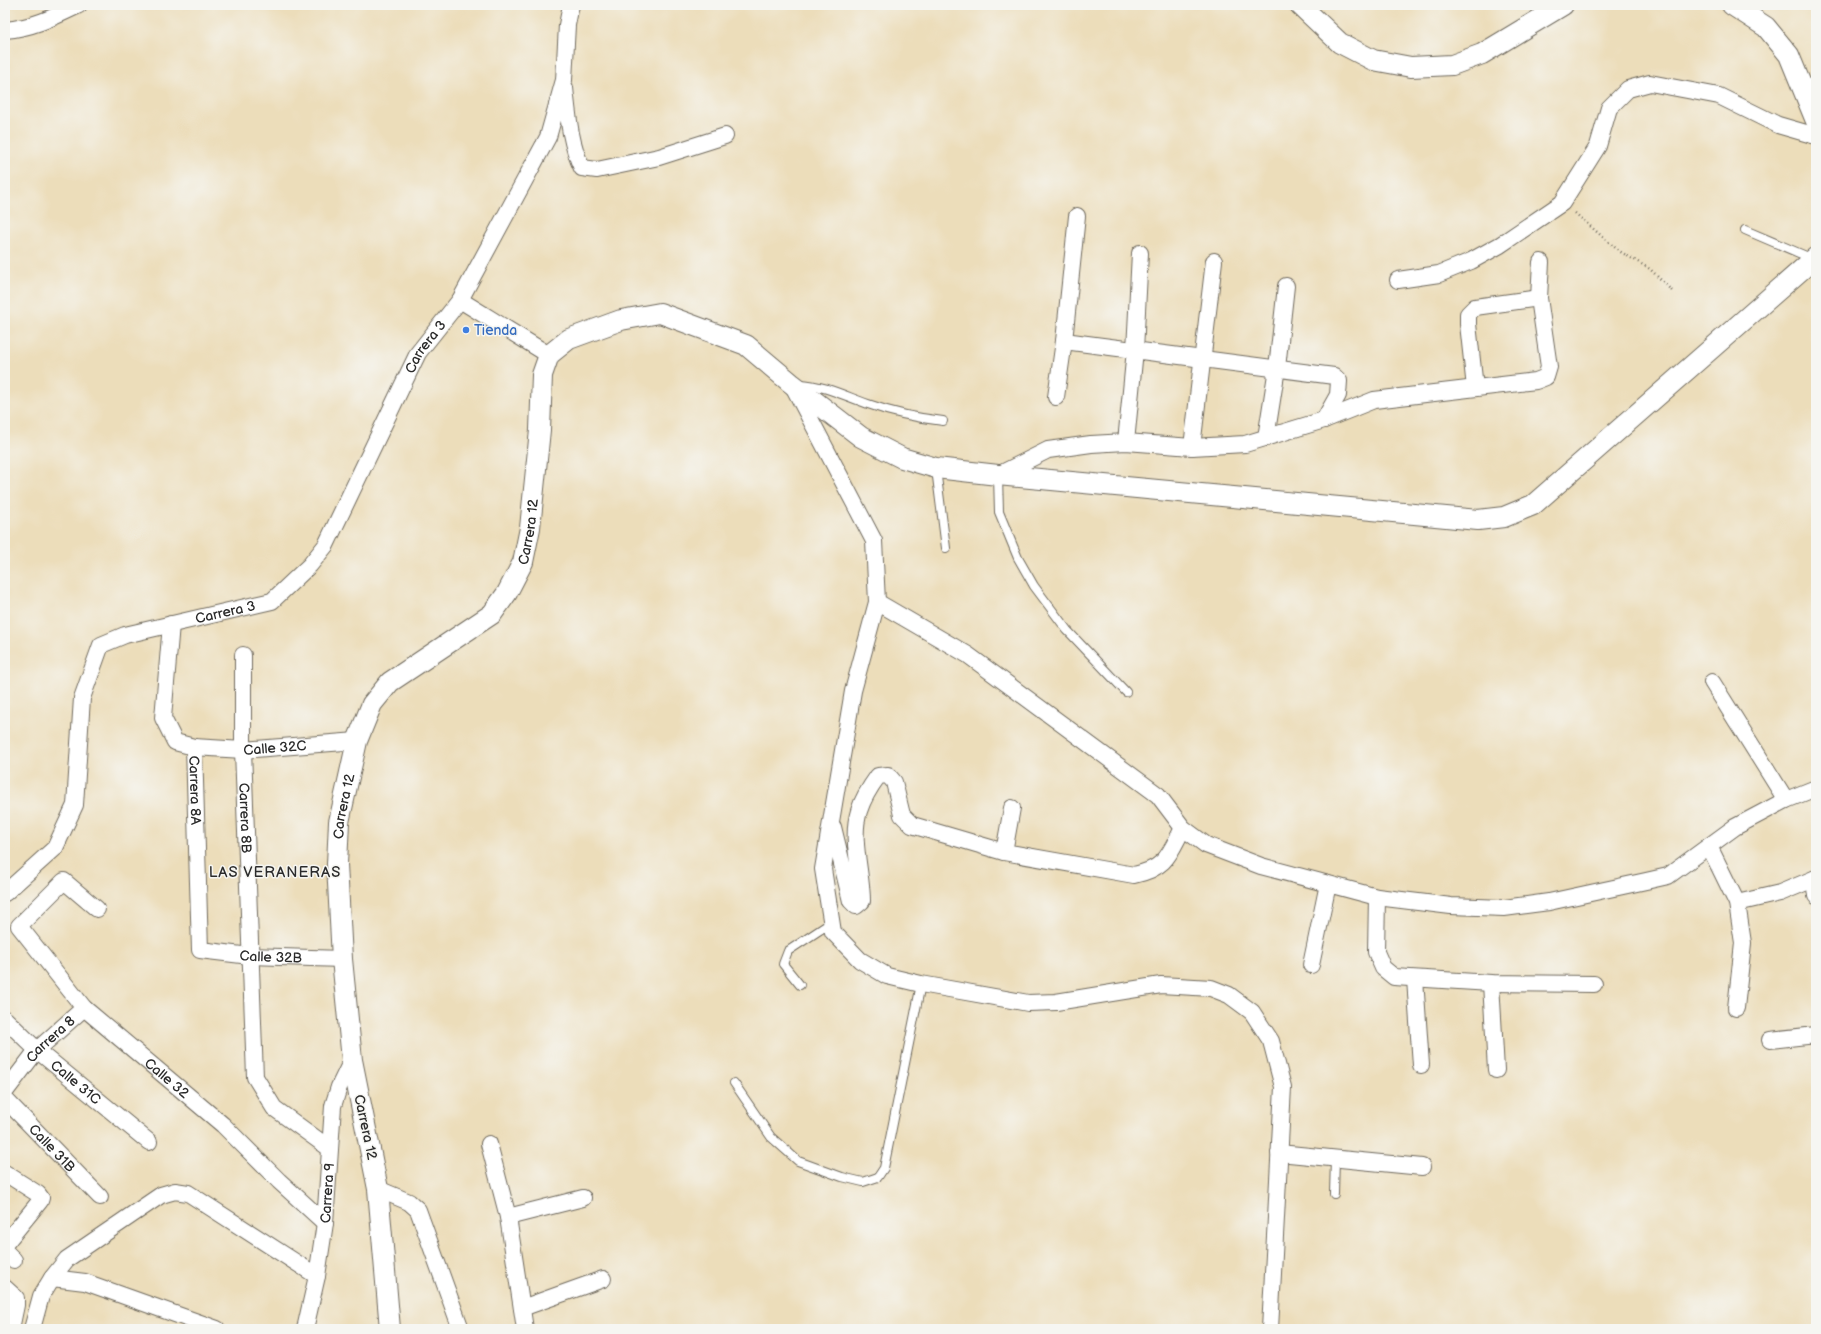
<svg xmlns="http://www.w3.org/2000/svg" width="1821" height="1334" font-family="'Balsamiq Sans',sans-serif">
<style>
.lines{fill:none;stroke-linecap:round;stroke-linejoin:round}
.service-casing{stroke:#6f695d;stroke-width:10}
.minor-casing{stroke:#6f695d;stroke-width:18}
.tertiary-casing{stroke:#6f695d;stroke-width:22}
.path{stroke:#6f695d;stroke-width:2.5;stroke-dasharray:1 3;stroke-linecap:butt}
.service{stroke:#fff;stroke-width:8}
.minor{stroke:#fff;stroke-width:16}
.tertiary{stroke:#fff;stroke-width:20}
.shop-dot{fill:#3f7fe0;stroke:#f6f6f2;stroke-width:1.5}
.labels{text-anchor:middle;stroke-width:3;stroke-linejoin:round;paint-order:stroke}
.shop-label{font-size:14px;fill:#366cbe;stroke:#f6f6f2;text-anchor:start}
.street-label{font-size:14px;fill:#2b2b2b;stroke:#f6f6f2}
.neighbourhood-label{font-size:15px;letter-spacing:1px;fill:#2b2b2b;stroke:#f6f6f2}
</style>
<rect width="100%" height="100%" fill="#f6f6f2"/>
<filter id="ink" filterUnits="userSpaceOnUse"><feTurbulence type="fractalNoise" baseFrequency=".025" numOctaves="2"/><feDisplacementMap in="SourceGraphic" scale="8" xChannelSelector="R" yChannelSelector="G"/><feConvolveMatrix kernelMatrix="1 2 1 2 8 2 1 2 1" color-interpolation-filters="sRGB"/></filter>
<filter id="wash" filterUnits="userSpaceOnUse"><feTurbulence type="fractalNoise" baseFrequency=".012" numOctaves="4" result="noise"/><feDisplacementMap in="SourceGraphic" scale="16" xChannelSelector="R" yChannelSelector="G"/><feGaussianBlur stdDeviation="0.9" result="paint"/><feColorMatrix in="noise" values="0 0 0 0 0 0 0 0 0 0 0 0 0 0 0 0 0 1.4 0 .05"/><feComposite in="paint" operator="in"/></filter>
<g filter="url(#wash)">
<rect width="100%" height="100%" fill="#ecddba"/>
</g>
<g filter="url(#ink)">
<g class="lines">
<!-- service casing -->
<g class="service-casing">
<g id="service">
<path d="M1745,230L1813,259"/>
<path d="M800,384C824,385 845,396 868,404C893,413 916,418 943,421"/>
<path d="M936,469L946,548"/>
<path d="M998,476L999,512L1018,558L1034,586L1067,630L1126,692"/>
<path d="M800,985L783,964L788,951L832,922"/>
<path d="M734,1083L771,1137L798,1161L842,1177L863,1182L878,1177L884,1168L921,984"/>
<path d="M1334,1194L1335,1158"/>
</g>
</g>
<!-- minor casing -->
<g class="minor-casing">
<g id="minor">
<path d="M5,30C32,28 54,17 79,5"/>
<path d="M565,88C568,115 570,143 582,168L597,170L659,157L725,136"/>
<path d="M1398,280L1439,274L1471,261L1500,245L1562,203L1598,146L1609,108L1628,89L1650,83L1719,96L1778,125L1816,136"/>
<path d="M460,300L549,355"/>
<path d="M1064,341L1334,376L1339,381L1338,395L1324,420"/>
<path d="M793,386L874,541L877,602L853,691L823,869L833,932L860,960L887,976L921,984L1028,1003L1056,1002L1161,985L1211,988L1229,995L1252,1012L1271,1041L1283,1087L1270,1329"/>
<path d="M1475,388L1468,324V314L1475,307L1539,298"/>
<path d="M1056,397L1064,341L1077,216"/>
<path d="M1266,438L1277,368L1286,286"/>
<path d="M1126,442L1135,350L1140,253"/>
<path d="M1192,447L1214,261"/>
<path d="M998,475L1048,450L1091,444L1126,442L1192,447L1245,444L1324,420L1374,400L1536,381L1546,377L1549,367L1539,298L1541,262"/>
<path d="M877,602L968,655L1158,795L1183,828L1206,845L1261,866L1377,897L1451,906L1504,908L1549,902L1646,881L1668,876L1735,827L1786,800L1816,788"/>
<path id="s1" d="M171,624L163,718L175,742L194,747L200,950L250,956L342,959"/>
<path id="s2" d="M243,655V750L255,1077L274,1108L329,1148"/>
<path d="M1712,682L1786,800"/>
<path id="s3" d="M194,747L243,750L357,741"/>
<path d="M833,827L851,901L856,906L862,901C862,873 850,839 859,811C863,798 870,787 878,776L888,775L894,782L902,815L912,825L1004,852L1134,875C1167,868 1169,854 1183,828"/>
<path d="M1709,846L1737,903L1743,943L1736,1008"/>
<path d="M1004,852L1012,808"/>
<path d="M1814,879L1816,896"/>
<path id="s4" d="M5,893L55,848L75,805L82,698L101,645L125,635L272,601L310,565L326,545L418,353L460,300L548,137L564,80L567,25L571,5"/>
<path d="M1377,897L1376,952L1383,968L1394,977L1491,983L1594,984"/>
<path d="M1737,903L1780,893L1816,878"/>
<path id="s5" d="M97,909L64,881L19,926L84,1008L223,1125L279,1181L325,1223"/>
<path d="M1311,965L1328,884"/>
<path d="M1415,979L1421,1065"/>
<path d="M1491,983L1496,1070"/>
<path id="s6" d="M5,1019L37,1050L149,1142"/>
<path d="M1770,1040L1816,1035"/>
<path id="s7" d="M5,1092L37,1050L84,1008"/>
<path id="s8" d="M5,1099L100,1197"/>
<path d="M489,1144L508,1217L525,1329"/>
<path d="M1279,1153L1422,1167"/>
<path d="M5,1173L38,1194L41,1198L40,1201L5,1244"/>
<path d="M378,1189L409,1202L418,1210L461,1329"/>
<path d="M508,1217L583,1198"/>
<path d="M5,1251L14,1260"/>
<path d="M52,1278L67,1259L161,1195L175,1191L188,1193L317,1276"/>
<path d="M5,1288L16,1298V1305L11,1329"/>
<path d="M522,1308L603,1279"/>
<path d="M32,1329L41,1296L52,1278L85,1282L217,1329"/>
<path id="s9" d="M305,1329L317,1276L325,1223L333,1106L339,1087L352,1060"/>
</g>
</g>
<!-- tertiary casing -->
<g class="tertiary-casing">
<g id="tertiary">
<path d="M1300,5L1340,43L1373,60L1411,67L1452,65L1482,54L1563,5"/>
<path d="M1732,5L1766,27L1789,55L1816,121"/>
<path id="s10" d="M390,1329L378,1189L352,1060L342,959L337,864L339,822L357,741L372,704L390,682L492,614L507,593L523,562L530,528L540,430L542,375L549,355L569,339L621,320L660,313L746,345L791,383L861,437L902,458L936,468L998,475L1478,520L1504,517L1533,505L1816,257"/>
</g>
</g>
<!-- path -->
<path class="path" d="M1575,213L1619,251L1650,269L1672,291"/>
<!-- service -->
<use href="#service" class="service"/>
<!-- minor -->
<use href="#minor" class="minor"/>
<!-- tertiary -->
<use href="#tertiary" class="tertiary"/>
</g>
</g>
<!-- markers -->
<circle class="shop-dot" cx="466" cy="330" r="4"/>
<g class="labels">
<!-- shop labels -->
<g class="shop-label">
<text x="474" y="335">Tienda</text>
</g>
<!-- street labels -->
<g class="street-label">
<text dy="5" stroke="none"><textPath href="#s4" startOffset="755">Carrera 3</textPath></text>
<text dy="5" stroke="none"><textPath href="#s10" startOffset="876">Carrera 12</textPath></text>
<text dy="5" stroke="none"><textPath href="#s4" startOffset="407">Carrera 3</textPath></text>
<text dy="5" stroke="none"><textPath href="#s3" startOffset="81">Calle 32C</textPath></text>
<text dy="5" stroke="none"><textPath href="#s1" startOffset="184">Carrera 8A</textPath></text>
<text dy="5" stroke="none"><textPath href="#s10" startOffset="527">Carrera 12</textPath></text>
<text dy="5" stroke="none"><textPath href="#s2" startOffset="163">Carrera 8B</textPath></text>
<text dy="5" stroke="none"><textPath href="#s1" startOffset="415">Calle 32B</textPath></text>
<text dy="5" stroke="none"><textPath href="#s7" startOffset="70">Carrera 8</textPath></text>
<text dy="5" stroke="none"><textPath href="#s5" startOffset="320">Calle 32</textPath></text>
<text dy="5" stroke="none"><textPath href="#s6" startOffset="95">Calle 31C</textPath></text>
<text transform="translate(366 1127) rotate(78)" y="5">Carrera 12</text>
<text dy="5" stroke="none"><textPath href="#s8" startOffset="68">Calle 31B</textPath></text>
<text dy="5" stroke="none"><textPath href="#s9" startOffset="138">Carrera 9</textPath></text>
</g>
<!-- neighbourhood labels -->
<g class="neighbourhood-label">
<text x="275" y="877">LAS VERANERAS</text>
</g>
</g>
<!-- margin -->
<rect width="1821" height="1334" fill="none" stroke="#f6f6f2" stroke-width="20"/>
</svg>
